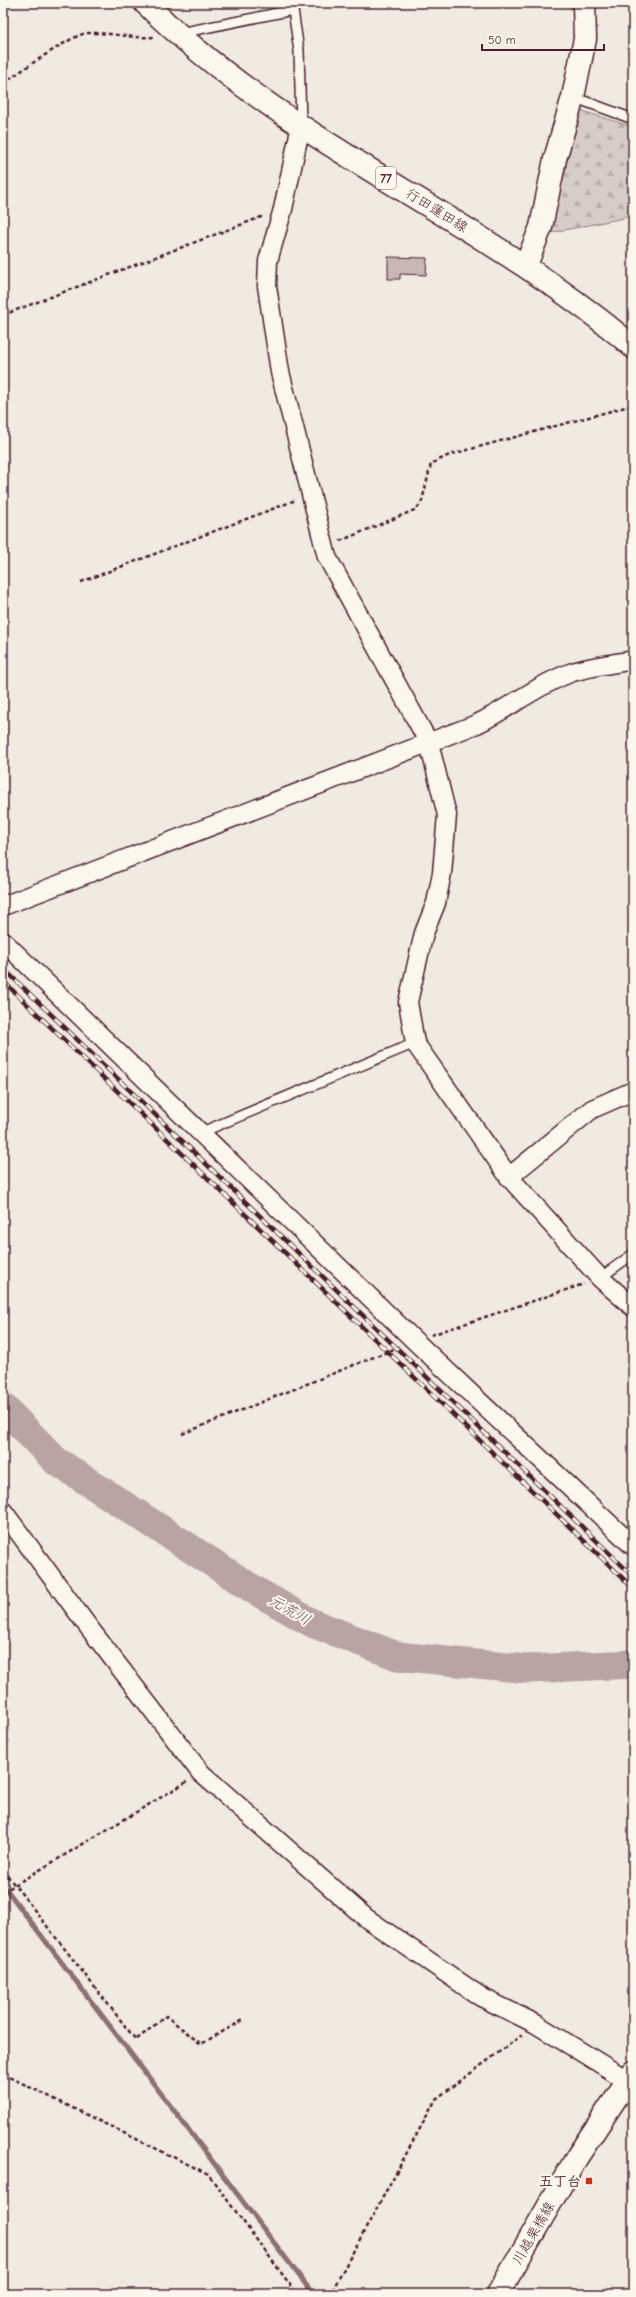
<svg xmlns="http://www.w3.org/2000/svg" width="636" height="2297" font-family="'Comic Neue','Klee One',sans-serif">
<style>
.forest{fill:url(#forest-firs);stroke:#917678}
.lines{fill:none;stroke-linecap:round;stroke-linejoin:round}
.stream{stroke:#8c6f72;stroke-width:5}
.river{stroke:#b8a4a2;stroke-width:29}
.building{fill:#c8b8b3;stroke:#4a1f2b}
.lane-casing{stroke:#4a1f2b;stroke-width:12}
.street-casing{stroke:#4a1f2b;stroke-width:21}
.secondary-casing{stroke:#4a1f2b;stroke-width:25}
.primary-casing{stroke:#4a1f2b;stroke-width:25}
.path{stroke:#4a1f2b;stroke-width:2.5;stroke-dasharray:4 3;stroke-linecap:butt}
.lane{stroke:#fbf7ec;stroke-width:9}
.street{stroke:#fbf7ec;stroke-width:18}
.secondary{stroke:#fbf7ec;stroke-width:22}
.primary{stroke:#fbf7ec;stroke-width:22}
.rail-casing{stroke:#4a1f2b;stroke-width:4.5}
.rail{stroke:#fbf7ec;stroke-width:3;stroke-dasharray:9;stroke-linecap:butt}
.poi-dot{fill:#c8321e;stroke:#fbf7ec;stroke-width:1.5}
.labels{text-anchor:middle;stroke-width:4;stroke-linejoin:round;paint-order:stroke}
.shield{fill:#fbf7ec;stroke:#7f6065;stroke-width:1}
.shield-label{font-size:13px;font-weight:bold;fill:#4a1f2b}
.street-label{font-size:14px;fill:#4a1f2b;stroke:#fbf7ec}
.poi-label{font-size:14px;font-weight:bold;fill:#4a1f2b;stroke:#fbf7ec;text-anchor:end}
.water-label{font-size:15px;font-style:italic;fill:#704e55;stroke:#fbf7ec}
</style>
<defs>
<pattern id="forest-firs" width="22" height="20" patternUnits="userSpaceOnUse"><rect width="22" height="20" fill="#d8ccc6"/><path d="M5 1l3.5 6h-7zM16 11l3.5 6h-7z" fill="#bbafaa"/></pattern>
</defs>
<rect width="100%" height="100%" fill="#f0eae0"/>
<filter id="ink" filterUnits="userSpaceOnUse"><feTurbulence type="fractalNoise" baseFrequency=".025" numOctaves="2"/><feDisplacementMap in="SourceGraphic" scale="8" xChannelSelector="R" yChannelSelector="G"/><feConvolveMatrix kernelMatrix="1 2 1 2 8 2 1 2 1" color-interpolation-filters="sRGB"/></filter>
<g filter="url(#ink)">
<!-- forest -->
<path class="forest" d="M579,110L633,127V216L550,233Z"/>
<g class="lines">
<!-- stream -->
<path class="stream" d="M3,1885L313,2294"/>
<!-- river -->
<path class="river" d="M3,1407L56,1461L256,1591L312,1623L397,1656L528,1669L633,1664"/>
</g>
<!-- building -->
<path class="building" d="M388,257L427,258L426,275L400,274V279H388Z"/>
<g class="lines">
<!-- lane casing -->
<g class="lane-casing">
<g id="lane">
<path d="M180,33L293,10L299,51L301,123"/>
<path d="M573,97L633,119"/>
<path d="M202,1132L415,1043"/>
<path d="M600,1278L633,1254"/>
</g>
</g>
<!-- street casing -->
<g class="street-casing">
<g id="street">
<path d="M301,125L283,209L268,261L267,286L280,372L327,557L429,743L447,815L442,873L436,903L424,933L408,1002L415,1043L509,1177L600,1278L633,1307"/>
<path d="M3,906L477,724C508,709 537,685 570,673C590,666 613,664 633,660"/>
<path d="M3,941L415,1341L633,1546"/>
<path d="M509,1177L592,1109L633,1091"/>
<path d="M3,1511L87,1625L201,1773L366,1918L481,1997L536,2024L627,2080"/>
</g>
</g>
<!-- secondary casing -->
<g class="secondary-casing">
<path id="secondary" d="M526,265L541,227L555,159L573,97L585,39L584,3"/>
</g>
<!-- primary casing -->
<g class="primary-casing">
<g id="primary">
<path d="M145,3C287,144 481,217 633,347"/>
<path d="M498,2294L577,2157L633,2072"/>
</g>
</g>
<!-- path -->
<g class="path">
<path d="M304,8L331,3"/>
<path d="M3,83C19,73 71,35 87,33C110,32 132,39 154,37"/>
<path d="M3,315L264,216"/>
<path d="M340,541L417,509L422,501L431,464L449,455L633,405"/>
<path d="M81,582L296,500"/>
<path d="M431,1335L584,1284"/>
<path d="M182,1434L399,1347"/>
<path d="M3,1870L136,2040L166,2016L201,2044L245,2019"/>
<path d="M3,1892L188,1781"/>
<path d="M3,2074L208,2174L297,2294"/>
<path d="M326,2294L333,2289L436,2099L522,2035"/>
</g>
<!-- lane -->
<use href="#lane" class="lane"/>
<!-- street -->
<use href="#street" class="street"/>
<!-- secondary -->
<use href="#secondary" class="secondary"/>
<!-- primary -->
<use href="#primary" class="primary"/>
<!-- rail casing -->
<g class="rail-casing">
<g id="rail">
<path d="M3,968L633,1576"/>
<path d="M3,981L633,1588"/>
</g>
</g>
<!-- rail -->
<use href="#rail" class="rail"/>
</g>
</g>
<!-- markers -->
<rect class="poi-dot" x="585" y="2177" width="8" height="8" rx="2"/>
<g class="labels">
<!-- shield labels -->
<rect class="shield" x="376" y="167" width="20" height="22" rx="3"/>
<g class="shield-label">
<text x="386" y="183">77</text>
</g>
<!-- street labels -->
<g class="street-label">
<text transform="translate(437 210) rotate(32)" y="5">行田蓮田線</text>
<text transform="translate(533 2233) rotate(-60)" y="5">川越栗橋線</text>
</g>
<!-- poi labels -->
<g class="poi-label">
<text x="581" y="2186">五丁台</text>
</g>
<!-- water labels -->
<g class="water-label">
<text transform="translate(290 1610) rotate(30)" y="5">元荒川</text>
</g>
</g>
<!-- margin -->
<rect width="636" height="2297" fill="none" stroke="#fbf7ec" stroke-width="16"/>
<rect x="8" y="8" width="620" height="2281" fill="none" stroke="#4a1f2b" stroke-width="1.5" filter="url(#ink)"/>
<!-- scale -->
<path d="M482 44v6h122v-6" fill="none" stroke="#4a1f2b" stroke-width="2"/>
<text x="488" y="44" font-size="12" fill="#4a1f2b" stroke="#fbf7ec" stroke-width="3" paint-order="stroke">50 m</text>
</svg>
